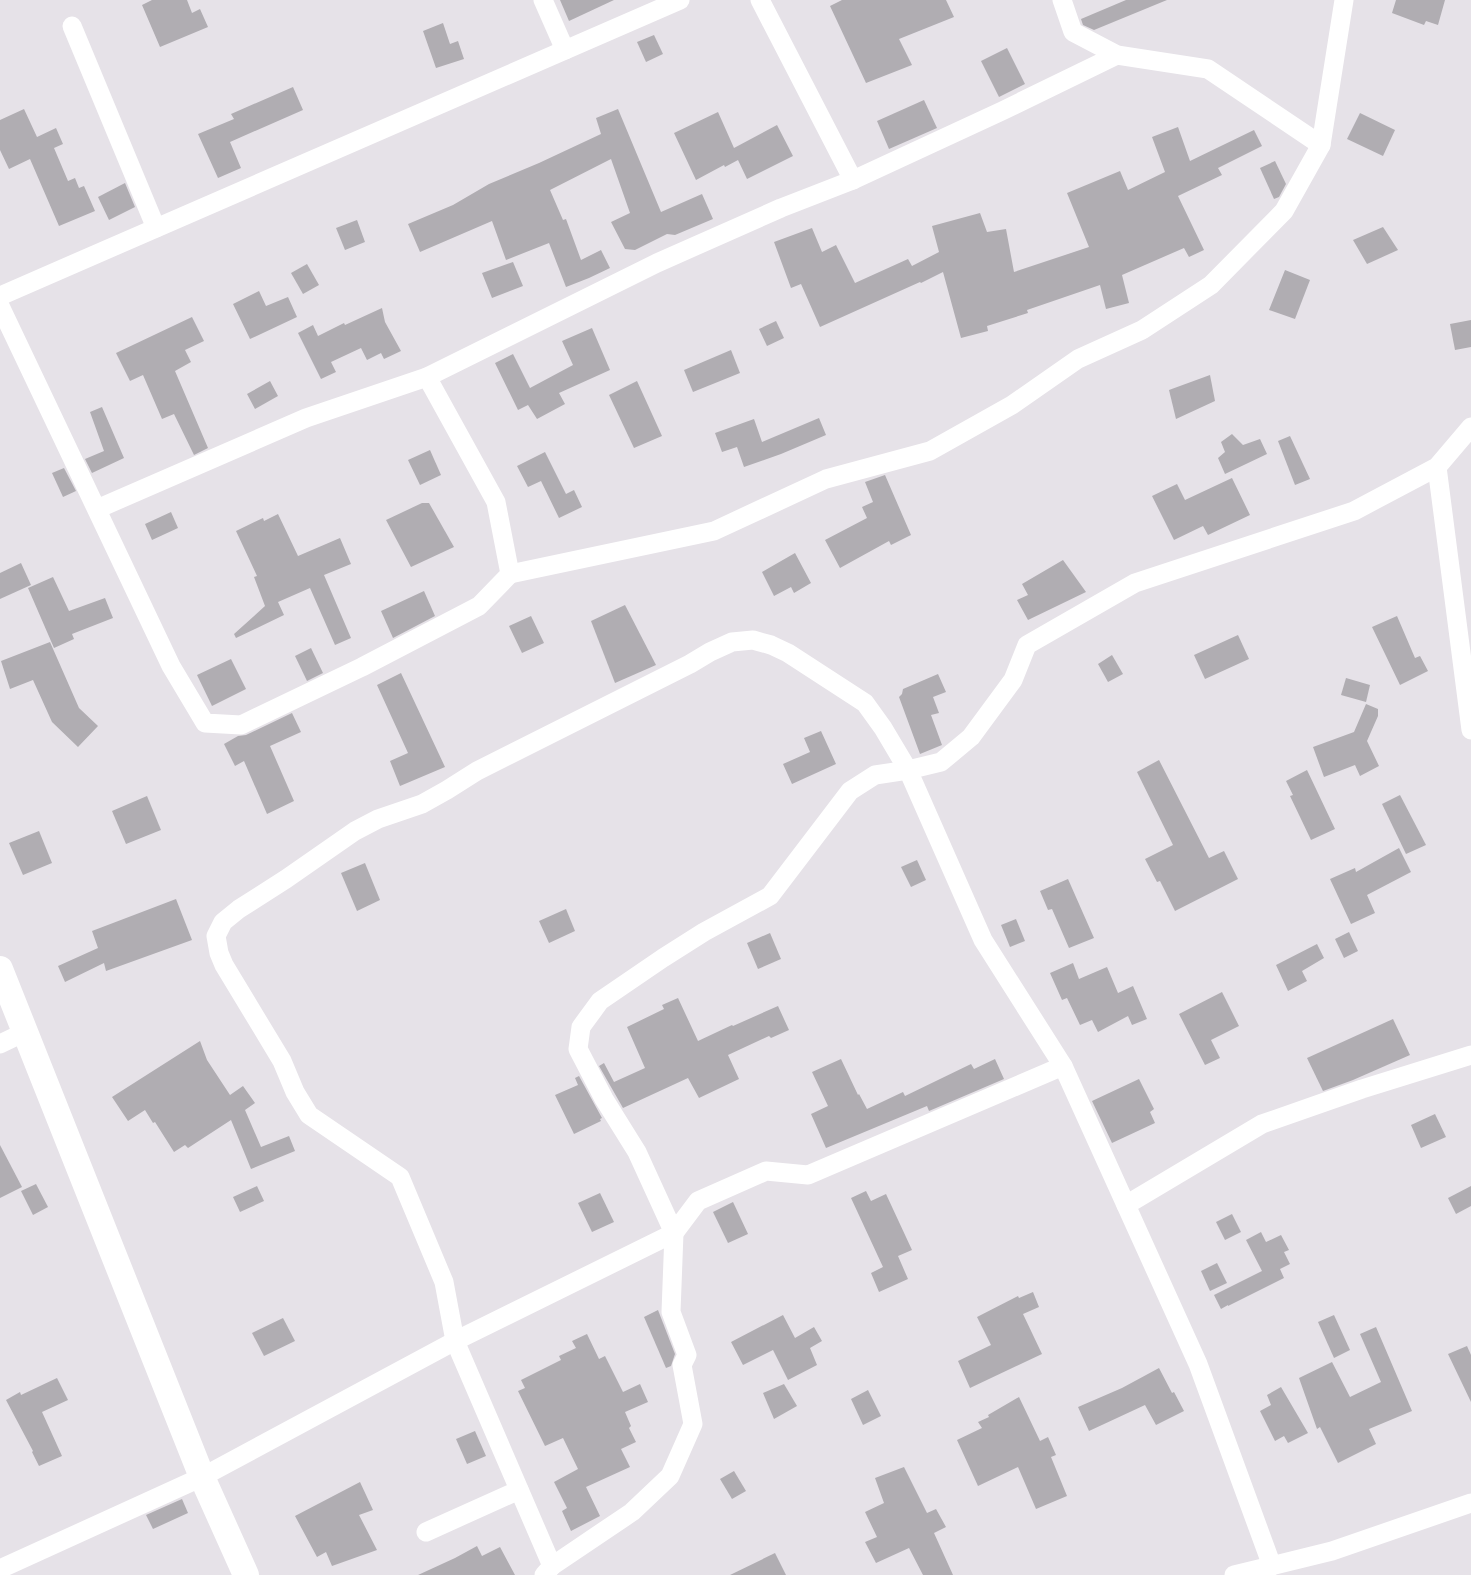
<svg xmlns="http://www.w3.org/2000/svg" width="1471" height="1575" font-family="'Source Serif 4',serif">
<style>
.building{fill:#b0adb2}
.lines{fill:none;stroke-linecap:round;stroke-linejoin:round}
.street{stroke:#fff;stroke-width:19}
.secondary{stroke:#fff;stroke-width:26}
</style>
<rect width="100%" height="100%" fill="#e6e2e8"/>
<!-- building -->
<g class="building">
<path d="M152,0H187L192,13L200,9L208,27L160,47L142,5Z"/>
<path d="M560,0H614L569,21Z"/>
<path d="M842,0H946L954,17L899,39L912,65L866,83L830,6Z"/>
<path d="M1126,0H1167L1094,30L1083,25L1081,19Z"/>
<path d="M1396,0H1445L1438,25L1426,21L1424,25L1392,13Z"/>
<path d="M443,23L450,44L458,41L464,59L436,68L423,31Z"/>
<path d="M654,35L663,54L646,62L637,42Z"/>
<path d="M1007,48L1025,84L999,97L981,61Z"/>
<path d="M293,87L303,110L230,142L241,168L218,178L198,134L234,119L231,114Z"/>
<path d="M924,100L937,128L889,149L877,121Z"/>
<path d="M24,109L37,137L56,128L63,144L54,148L68,181L75,178L79,188L84,186L95,211L59,226L30,159L9,169L0,150V120Z"/>
<path d="M618,109L661,212L702,194L713,219L675,235L667,234L635,250L625,249L611,222L630,213L611,159L550,190L563,220L566,219L581,260L601,250L610,268L589,278L566,287L549,243L506,260L492,221L420,252L408,224L453,205L489,184L539,163L601,134L596,118Z"/>
<path d="M718,112L734,148L777,125L793,156L747,179L738,160L725,167L724,165L696,180L674,133Z"/>
<path d="M1360,113L1395,130L1383,156L1347,139Z"/>
<path d="M1178,127L1190,161L1254,130L1262,146L1218,168L1222,175L1178,196L1204,250L1189,257L1184,248L1122,275L1129,303L1106,309L1100,285L1027,310L1028,313L987,326L988,331L961,338L943,272L921,283L920,282L820,327L801,284L791,288L774,242L812,228L822,252L836,245L855,283L908,259L912,266L939,252L932,226L980,213L987,232L1006,229L1014,272L1089,247L1067,193L1120,171L1128,190L1165,172L1152,137Z"/>
<path d="M1275,161L1286,184L1279,197L1274,199L1260,168Z"/>
<path d="M125,183L135,207L109,220L98,197Z"/>
<path d="M357,220L365,242L345,250L336,228Z"/>
<path d="M1383,227L1398,250L1367,264L1353,240Z"/>
<path d="M513,262L523,286L492,298L482,273Z"/>
<path d="M307,264L319,285L303,294L291,273Z"/>
<path d="M1285,270L1310,280L1295,319L1269,310Z"/>
<path d="M259,291L266,306L288,297L297,317L250,339L233,304Z"/>
<path d="M382,308L385,322L401,351L384,359L381,353L367,360L361,348L331,362L336,372L321,379L298,333L313,325L318,336L344,323L345,325Z"/>
<path d="M192,317L204,341L185,350L191,362L175,371L208,448L194,455L174,414L162,419L143,375L130,381L116,353Z"/>
<path d="M1471,320V347L1455,350L1450,324Z"/>
<path d="M776,321L784,338L767,346L759,329Z"/>
<path d="M592,328L610,370L559,393L565,404L537,419L528,405L518,410L495,363L513,354L530,388L573,365L562,341Z"/>
<path d="M731,350L740,373L693,392L684,370Z"/>
<path d="M1210,375L1215,401L1176,419L1169,390Z"/>
<path d="M270,381L278,396L255,409L247,394Z"/>
<path d="M637,381L662,436L634,448L609,395Z"/>
<path d="M102,407L124,458L92,473L85,459L104,451L90,412Z"/>
<path d="M819,418L826,435L781,454L744,467L737,447L722,452L715,433L754,419L762,442Z"/>
<path d="M1232,434L1243,445L1260,439L1267,454L1225,474L1218,458L1225,452L1221,442Z"/>
<path d="M1290,436L1310,479L1295,485L1278,441Z"/>
<path d="M430,450L441,475L420,485L408,460Z"/>
<path d="M545,452L566,494L574,490L582,507L559,518L541,481L528,487L517,466Z"/>
<path d="M64,468L76,491L63,497L52,473Z"/>
<path d="M885,475L911,535L891,545L889,541L840,568L825,540L867,518L862,507L873,502L865,482Z"/>
<path d="M1232,478L1250,515L1208,535L1203,526L1174,540L1152,496L1177,484L1185,500Z"/>
<path d="M422,503H429L454,547L411,567L386,520Z"/>
<path d="M171,512L178,528L152,540L145,524Z"/>
<path d="M278,514L298,556L340,538L351,564L324,575L351,638L335,645L310,588L278,602L284,615L236,638L234,634L265,606L254,577L257,576L236,531L263,518L264,521Z"/>
<path d="M795,553L811,583L794,593L791,587L774,596L762,572Z"/>
<path d="M1063,560L1086,592L1028,620L1017,600L1028,595L1022,584Z"/>
<path d="M21,563L31,585L0,599V573Z"/>
<path d="M53,577L69,611L105,598L113,618L72,634L74,639L54,648L28,588Z"/>
<path d="M424,591L435,616L393,638L381,611Z"/>
<path d="M625,605L656,665L615,683L591,621Z"/>
<path d="M531,616L544,643L522,653L509,626Z"/>
<path d="M1397,616L1415,658L1420,656L1428,671L1400,685L1372,627Z"/>
<path d="M1238,635L1249,659L1205,679L1194,655Z"/>
<path d="M50,642L79,708L98,726L78,747L52,722L33,680L10,689L1,661Z"/>
<path d="M311,648L323,673L307,681L295,656Z"/>
<path d="M1112,655L1123,674L1108,682L1098,664Z"/>
<path d="M231,659L246,689L212,706L197,675Z"/>
<path d="M401,673L445,767L400,786L390,761L408,753L377,685Z"/>
<path d="M938,674L946,692L933,697L939,713L931,715L942,745L920,754L899,697L902,694L903,689Z"/>
<path d="M1346,678L1370,685L1366,702L1341,695Z"/>
<path d="M1366,704L1378,709V716L1367,741L1379,766L1360,776L1355,765L1324,777L1313,747L1354,732Z"/>
<path d="M292,713L301,732L270,746L294,801L267,814L244,761L235,766L224,744L238,736L246,735Z"/>
<path d="M821,731L836,764L792,784L783,764L810,752L804,738Z"/>
<path d="M1159,760L1209,858L1224,851L1238,879L1175,911L1160,881L1157,882L1145,859L1173,845L1137,772Z"/>
<path d="M1307,770L1335,829L1311,840L1290,796L1293,795L1286,781Z"/>
<path d="M1400,795L1426,845L1406,854L1382,804Z"/>
<path d="M147,796L161,830L126,844L112,811Z"/>
<path d="M39,831L52,863L23,875L9,843Z"/>
<path d="M1399,848L1411,872L1367,895L1375,913L1351,924L1330,879L1355,868L1356,872Z"/>
<path d="M917,860L926,880L911,887L901,867Z"/>
<path d="M365,863L380,900L357,911L341,873Z"/>
<path d="M1068,879L1094,938L1069,948L1052,909L1048,910L1040,891Z"/>
<path d="M176,899L192,940L106,971L104,963L65,982L58,966L98,948L92,931Z"/>
<path d="M566,909L575,931L549,943L539,921Z"/>
<path d="M1016,919L1025,941L1010,947L1001,925Z"/>
<path d="M1349,932L1358,951L1344,958L1335,939Z"/>
<path d="M770,933L781,959L758,969L747,943Z"/>
<path d="M1317,944L1324,958L1302,971L1307,981L1288,991L1276,965Z"/>
<path d="M1073,963L1079,979L1107,967L1118,993L1133,986L1147,1019L1132,1025L1128,1016L1098,1032L1092,1020L1080,1025L1067,998L1062,1000L1050,973Z"/>
<path d="M1222,992L1239,1026L1211,1040L1220,1058L1205,1065L1179,1014Z"/>
<path d="M678,998L698,1041L732,1025L733,1026L778,1006L789,1030L771,1038L769,1036L728,1055L739,1079L699,1098L688,1078L623,1108L599,1066L604,1063L614,1082L645,1068L627,1027L664,1009L662,1005Z"/>
<path d="M1393,1019L1410,1055L1353,1080L1323,1091L1307,1058Z"/>
<path d="M200,1041L207,1060L230,1095L243,1086L255,1103L245,1110L261,1147L289,1136L295,1151L251,1169L231,1120L188,1148L185,1145L174,1152L155,1122L153,1123L145,1110L128,1121L112,1097Z"/>
<path d="M841,1059L858,1095L859,1094L867,1109L903,1092L905,1096L971,1064L974,1069L995,1059L1004,1079L929,1111L927,1106L826,1148L811,1114L828,1106L812,1072Z"/>
<path d="M579,1076L602,1118L600,1119L601,1121L574,1134L555,1095L578,1085L575,1078Z"/>
<path d="M1139,1079L1154,1109L1150,1112L1155,1123L1112,1143L1092,1101Z"/>
<path d="M1435,1114L1446,1137L1421,1148L1411,1125Z"/>
<path d="M0,1145L22,1187L0,1198Z"/>
<path d="M36,1184L48,1207L33,1215L21,1191Z"/>
<path d="M257,1186L264,1201L240,1212L233,1197Z"/>
<path d="M1471,1186V1206L1456,1214L1448,1198Z"/>
<path d="M866,1191L871,1201L886,1194L912,1250L898,1256L908,1279L879,1292L871,1273L883,1267L851,1198Z"/>
<path d="M600,1193L614,1222L592,1232L578,1203Z"/>
<path d="M733,1202L748,1234L728,1243L713,1212Z"/>
<path d="M1232,1214L1241,1232L1225,1240L1216,1222Z"/>
<path d="M1261,1232L1266,1242L1281,1235L1289,1250L1284,1252L1290,1264L1280,1269L1284,1278L1228,1306V1305L1221,1309L1214,1295L1262,1271L1246,1240Z"/>
<path d="M1217,1263L1227,1283L1210,1291L1201,1271Z"/>
<path d="M1033,1292L1039,1307L1023,1314L1042,1354L970,1388L958,1361L991,1345L977,1317L1018,1296L1019,1298Z"/>
<path d="M658,1310L675,1354L671,1366L666,1368L644,1317Z"/>
<path d="M783,1315L795,1338L814,1327L822,1341L810,1348L817,1365L788,1380L773,1350L743,1365L731,1342Z"/>
<path d="M1334,1315L1350,1350L1334,1358L1318,1322Z"/>
<path d="M283,1318L295,1341L264,1356L252,1333Z"/>
<path d="M1376,1327L1412,1411L1369,1429L1376,1444L1338,1463L1320,1427L1317,1429L1299,1378L1332,1362L1350,1397L1381,1382L1360,1334Z"/>
<path d="M587,1334L599,1359L605,1356L623,1392L640,1384L648,1402L625,1412L631,1426L629,1428L636,1442L621,1449L630,1467L586,1487L600,1516L571,1531L562,1511L567,1508L554,1482L578,1469L563,1438L545,1446L518,1391L525,1388L521,1380L561,1360L559,1356L576,1348L572,1341Z"/>
<path d="M1467,1346L1471,1355V1402L1448,1354Z"/>
<path d="M1159,1368L1172,1393L1174,1392L1184,1411L1156,1425L1145,1405L1089,1431L1078,1407L1122,1388Z"/>
<path d="M57,1378L68,1400L42,1412L62,1456L39,1466L32,1452L33,1451L6,1400L20,1392L21,1395Z"/>
<path d="M784,1384L797,1406L774,1419L763,1393Z"/>
<path d="M1281,1387L1308,1433L1288,1443L1284,1436L1275,1441L1260,1411L1271,1405L1267,1395Z"/>
<path d="M868,1390L881,1416L863,1425L851,1399Z"/>
<path d="M1019,1397L1040,1441L1048,1437L1056,1455L1051,1457L1067,1496L1036,1509L1018,1467L978,1486L957,1440L982,1428L978,1422L989,1417L988,1415Z"/>
<path d="M475,1431L486,1456L467,1464L456,1439Z"/>
<path d="M904,1467L927,1513L936,1509L946,1527L934,1533L953,1575H923L909,1548L876,1563L865,1542L877,1537L865,1512L884,1503L875,1478Z"/>
<path d="M734,1471L746,1491L732,1499L720,1479Z"/>
<path d="M360,1482L373,1510L359,1515L377,1550L332,1566L326,1552L317,1557L295,1516Z"/>
<path d="M182,1499L188,1513L153,1529L146,1515Z"/>
<path d="M477,1546L482,1556L500,1547L515,1575H418L455,1558Z"/>
<path d="M775,1553L786,1575H730Z"/>
</g>
<g class="lines">
<!-- street -->
<g class="street">
<path d="M543,0L565,50"/>
<path d="M760,0L853,180"/>
<path d="M1062,0L1073,32L1117,55L1208,69L1321,145"/>
<path d="M72,26L156,228"/>
<path d="M0,296L680,0"/>
<path d="M0,306L171,666L205,723L241,725L362,667L479,606L510,574L496,502L427,377"/>
<path d="M1437,467L1471,730"/>
<path d="M97,509L306,418L427,377L657,263L781,208L853,180L1002,111L1117,55"/>
<path d="M510,574L714,531L826,479L930,451L1012,405L1078,359L1142,330L1211,285L1284,211L1321,145L1344,0"/>
<path d="M0,1044L25,1032"/>
<path d="M1126,1205L1262,1124L1362,1089L1471,1055"/>
<path d="M426,1532L519,1490"/>
<path d="M552,1566L455,1341L444,1282L400,1177L309,1115L295,1092L282,1061L224,965L219,953L216,936L223,922L239,909L286,879L355,831L378,819L422,804L447,790L477,771L690,664L710,652L732,642L753,640L771,645L788,653L865,703L883,728L908,770L983,940L1063,1066L1198,1364L1272,1566"/>
<path d="M0,1569L202,1477L455,1341L674,1233L698,1201L766,1171L808,1175L1063,1066"/>
<path d="M544,1575L552,1566L632,1512L670,1476L693,1424L682,1365L687,1355L671,1312L674,1233L637,1152L604,1099L578,1049L581,1027L600,1001L663,958L704,932L770,896L850,791L875,775L908,770L941,762L971,737L1013,680L1027,645L1135,583L1354,511L1437,467L1471,427"/>
<path d="M1234,1575L1332,1551L1471,1503"/>
</g>
<!-- secondary -->
<path class="secondary" d="M0,969L202,1477L246,1575"/>
</g>
</svg>
